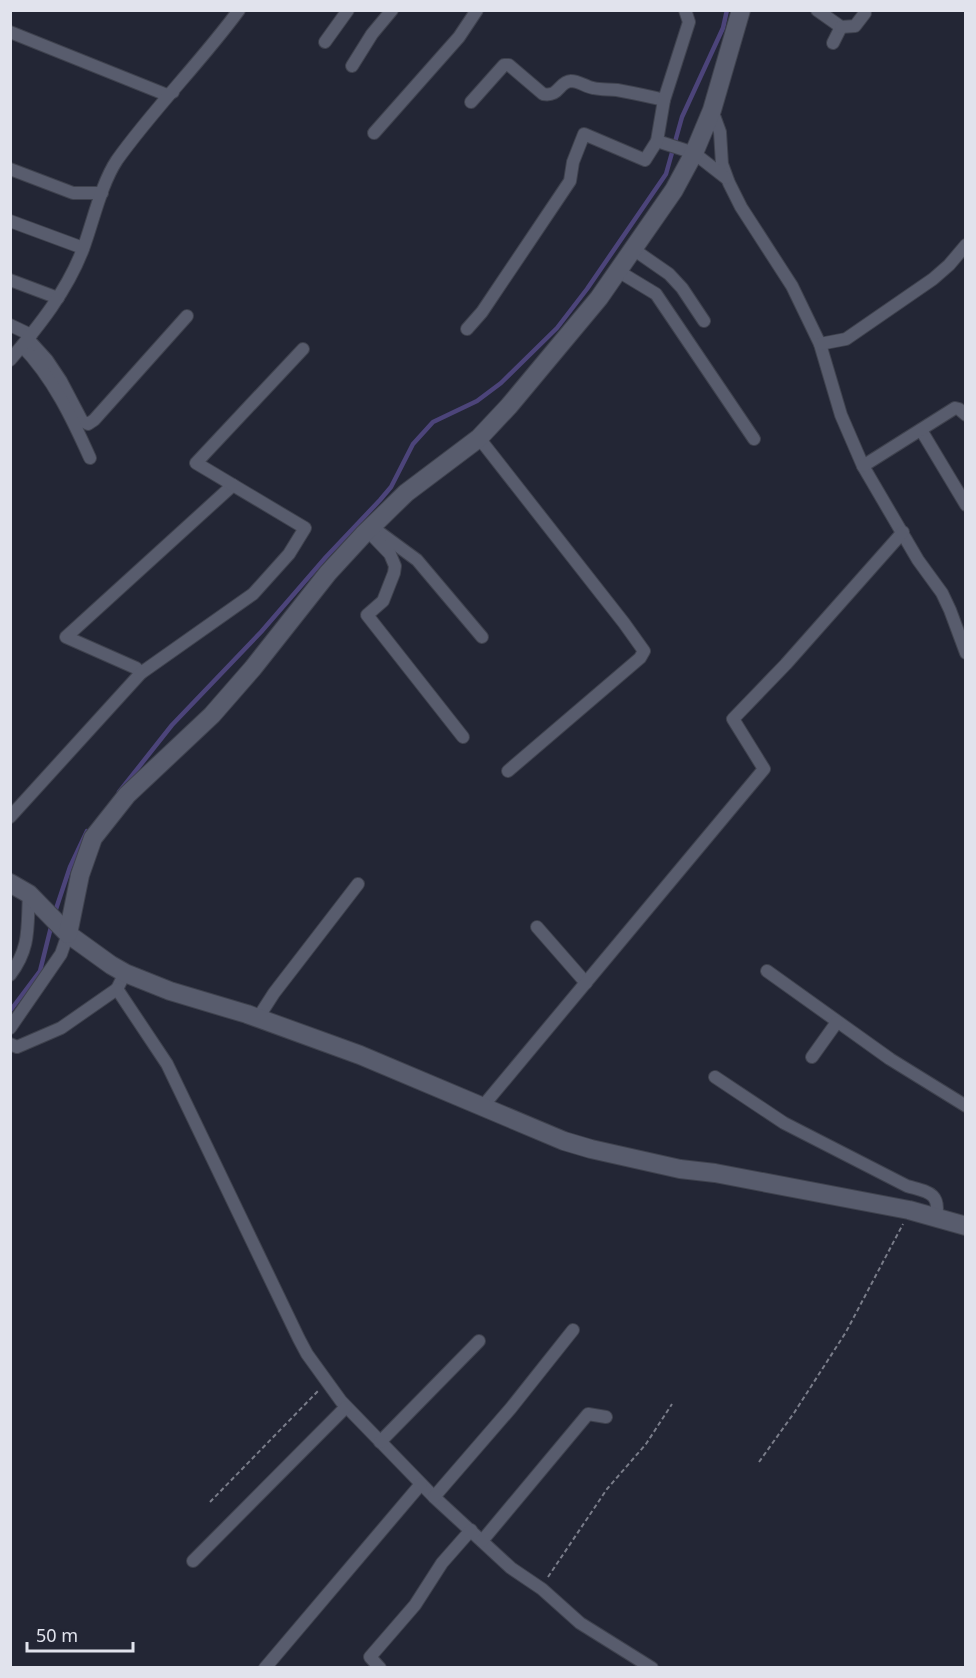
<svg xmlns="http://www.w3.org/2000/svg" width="976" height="1678" font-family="'Noto Sans',sans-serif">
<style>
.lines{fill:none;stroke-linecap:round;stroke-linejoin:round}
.stream{stroke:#4c447a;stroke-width:4.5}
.street-casing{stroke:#3f424e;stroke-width:14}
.secondary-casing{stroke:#3f424e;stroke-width:20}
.path{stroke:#797c89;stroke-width:2;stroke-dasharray:4.5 3;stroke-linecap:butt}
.street{stroke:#585c6d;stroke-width:12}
.secondary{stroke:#585c6d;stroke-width:18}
</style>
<rect width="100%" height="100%" fill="#232635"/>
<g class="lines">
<!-- stream -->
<g class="stream">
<path d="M119,792L172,725L261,632L326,557L380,500L391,487L413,444L433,422L477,401L501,383L557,328L587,289L666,174L682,117L723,28L727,10"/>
<path d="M55,912L70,867L87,831"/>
<path d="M10,1011L40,971L52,923"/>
</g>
<!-- street casing -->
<g class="street-casing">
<g id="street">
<path d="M817,10L841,27L833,43"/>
<path d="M841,27L855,26L865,13"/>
<path d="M10,32L167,95L173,92"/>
<path d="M325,42L348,10"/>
<path d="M352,66L372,34L392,10"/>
<path d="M471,102L504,65H509L543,94C560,97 558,82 571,81C579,81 586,87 593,88C601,90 609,89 617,90C633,93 648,96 664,100"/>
<path d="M712,110L720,132L722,164L729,183L741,207L792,286L820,344L841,415L863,466L918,560L942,593L950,610L966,653"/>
<path d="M374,133L459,37L477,10"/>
<path d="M657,141L694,153L726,178"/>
<path d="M10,169L73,193H102"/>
<path d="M10,221L83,248"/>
<path d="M633,249L669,274L682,288L704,321"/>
<path d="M618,271L656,294L754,439"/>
<path d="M10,280L58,298"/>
<path d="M10,325L31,335"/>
<path d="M467,329L482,312L570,181L573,162L584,134L645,160L657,141L664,100L689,22L685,10"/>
<path d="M28,339L47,360L61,381L82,421L88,424L94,420L187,316"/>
<path d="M820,344L846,339L933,279L949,265L966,245"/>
<path d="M22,346C53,378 72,418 90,458"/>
<path d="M10,360C39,326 67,291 83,249C93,222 101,184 117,160C154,108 201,62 239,10"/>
<path d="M921,430L966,505"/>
<path d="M479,438L624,623L644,651L640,658L508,771"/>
<path d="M863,466L955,408L959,409L966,415"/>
<path d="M372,527L417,560L482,637"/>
<path d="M368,531L390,554L395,566L394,573L383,601L367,615L463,737"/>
<path d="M141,673L136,668L66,637L233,485"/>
<path d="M10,817L141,673L253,594L289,554L305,528L196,463L303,349"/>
<path d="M537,927L586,983"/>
<path d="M767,971L890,1059L966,1106"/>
<path d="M125,973L117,989L167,1064L299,1339L307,1354L341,1401L434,1497L511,1568L542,1589L580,1623L652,1668"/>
<path d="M10,975C31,947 27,927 29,894"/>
<path d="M258,1018L274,993L358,884"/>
<path d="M10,1028L61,954L68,934"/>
<path d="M10,1044L17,1047L61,1028L117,989"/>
<path d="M812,1057L837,1022"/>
<path d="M715,1077L784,1123L907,1186C927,1192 941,1192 936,1217"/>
<path d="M483,1106L764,769L733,719L786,664L903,532"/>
<path d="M380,1442L479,1341"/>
<path d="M434,1497L511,1408L573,1330"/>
<path d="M482,1541L588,1414L606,1417"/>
<path d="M193,1561L346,1407"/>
<path d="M265,1668L421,1484"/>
<path d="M380,1668L370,1657L415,1605L442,1563L471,1530"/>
</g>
</g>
<!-- secondary casing -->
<g class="secondary-casing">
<g id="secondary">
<path d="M10,883L29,894L68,934L111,965L125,973L170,991L247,1014L360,1055L564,1141L591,1149L680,1169L715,1173L909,1210L966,1226"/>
<path d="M68,934L80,875L93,838L127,795L212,715L253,668L328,573L363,535L406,493L479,438L509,406L599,298L674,190L694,153L712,110L741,10"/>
</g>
</g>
<!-- path -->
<g class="path">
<path d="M759,1462L794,1413L846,1332L903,1224"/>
<path d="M210,1502L319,1390"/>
<path d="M548,1577L607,1489L646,1444L672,1404"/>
</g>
<!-- street -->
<use href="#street" class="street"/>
<!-- secondary -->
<use href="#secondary" class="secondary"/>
</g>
<!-- border -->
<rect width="976" height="1678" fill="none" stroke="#e1e3ed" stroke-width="24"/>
<!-- scale -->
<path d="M27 1642v9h106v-9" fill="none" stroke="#e1e3ed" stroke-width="3"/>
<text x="36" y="1642" font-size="18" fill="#e1e3ed" stroke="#232635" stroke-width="4.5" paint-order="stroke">50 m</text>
</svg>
